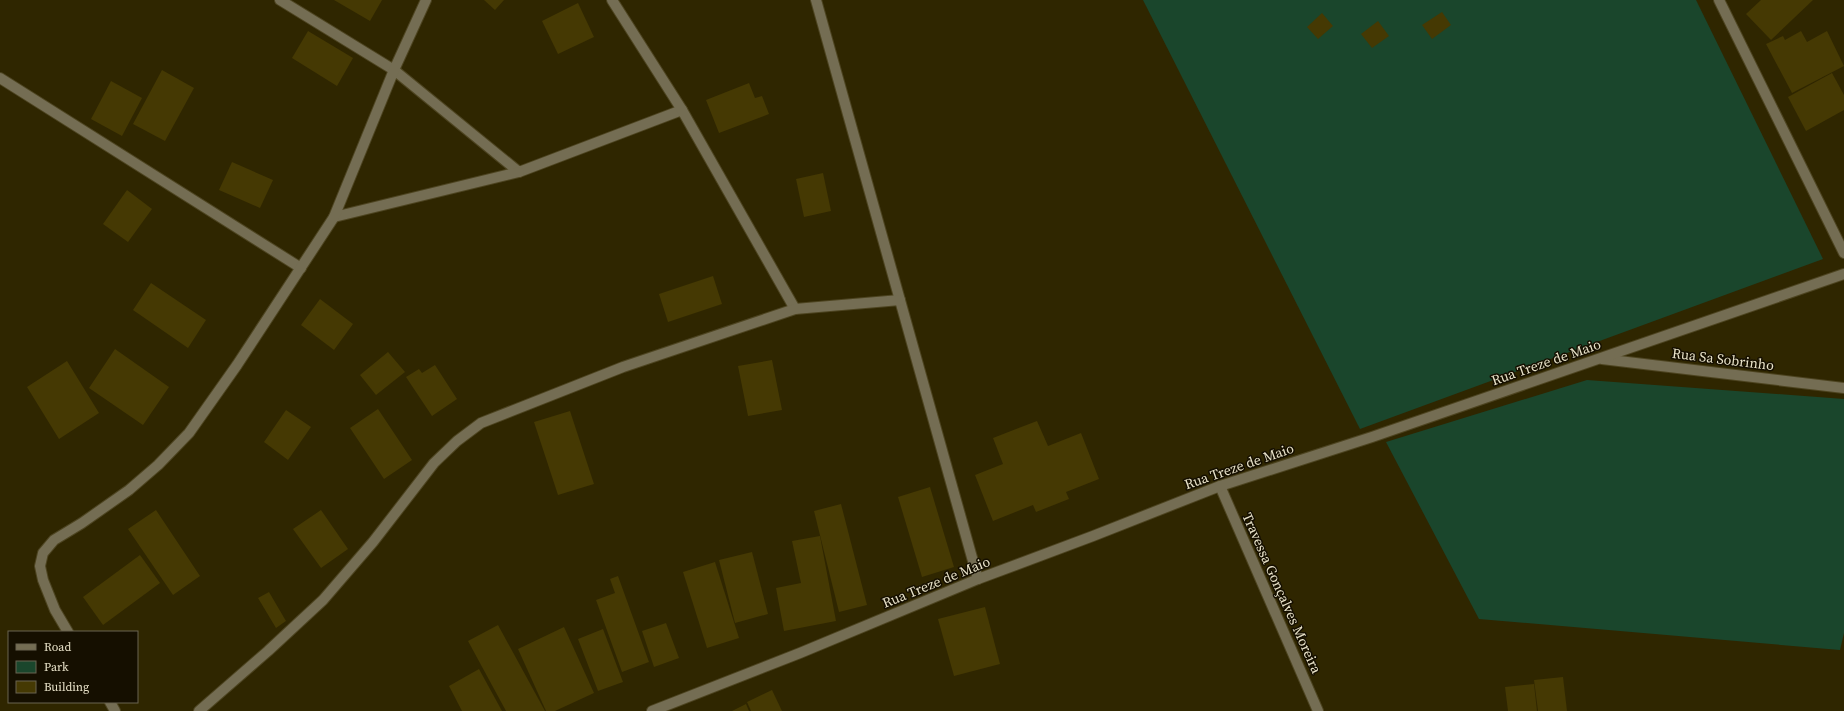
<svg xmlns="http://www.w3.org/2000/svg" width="1844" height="711" font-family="'Source Serif 4',serif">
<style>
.green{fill:#1a462c}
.building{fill:#453903}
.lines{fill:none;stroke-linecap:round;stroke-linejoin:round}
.minor-casing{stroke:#4d4420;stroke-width:12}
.minor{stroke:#746d53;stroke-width:10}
.labels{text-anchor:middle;stroke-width:3;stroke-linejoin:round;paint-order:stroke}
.street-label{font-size:14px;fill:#e9e3c9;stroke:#150f00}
</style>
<rect width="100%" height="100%" fill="#2f2600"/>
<!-- green -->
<g class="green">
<path d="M1143,0H1696L1823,259L1360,429Z"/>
<path d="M1587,380L1844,399V633L1840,650L1479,619L1386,442Z"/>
</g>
<!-- building -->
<g class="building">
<path d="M334,0H382L370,21Z"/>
<path d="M484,0H504L495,10Z"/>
<path d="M1761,0H1813L1771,40L1746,14Z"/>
<path d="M578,3L594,37L558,54L542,21Z"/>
<path d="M1442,12L1451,25L1432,39L1422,25Z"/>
<path d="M1322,13L1333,26L1318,39L1307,27Z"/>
<path d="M1378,21L1389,36L1372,48L1361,34Z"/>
<path d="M308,31L353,58L337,86L292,58Z"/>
<path d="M1801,31L1807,42L1827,31L1844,66L1792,93L1766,44L1783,36L1785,40Z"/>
<path d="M162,70L194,88L165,141L133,124Z"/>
<path d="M1832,73L1844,95V110L1806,131L1788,97Z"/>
<path d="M111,81L142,98L122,136L91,119Z"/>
<path d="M749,83L755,98L762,96L769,114L719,133L706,100Z"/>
<path d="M232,162L273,180L260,208L219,190Z"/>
<path d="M823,173L831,211L804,217L796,179Z"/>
<path d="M127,190L152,209L128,242L103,224Z"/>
<path d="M713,276L722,304L668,322L659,294Z"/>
<path d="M151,283L206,320L188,348L133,310Z"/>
<path d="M320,299L353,324L334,350L301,325Z"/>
<path d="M115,349L169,387L143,425L89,388Z"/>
<path d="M388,352L405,372L376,395L360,375Z"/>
<path d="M772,360L782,410L748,416L738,366Z"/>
<path d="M67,361L99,413L59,439L27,387Z"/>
<path d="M435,365L457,399L432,416L406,377L419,369L422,373Z"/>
<path d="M378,409L412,460L384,479L350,428Z"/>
<path d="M286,410L311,427L288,460L264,442Z"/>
<path d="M570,411L594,484L558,495L534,422Z"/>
<path d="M1037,421L1048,446L1081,433L1099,479L1066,492L1069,499L1036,512L1033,505L993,521L975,475L1003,464L993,438Z"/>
<path d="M930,487L954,567L922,577L898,497Z"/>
<path d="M841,504L867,605L839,612L814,511Z"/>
<path d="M156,510L200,576L173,595L128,529Z"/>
<path d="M321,510L348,549L321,568L293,529Z"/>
<path d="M820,536L836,621L784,631L776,588L801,583L792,541Z"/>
<path d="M752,552L768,614L735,623L719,560Z"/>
<path d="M140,555L160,583L103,625L83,597Z"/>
<path d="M715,562L739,638L707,648L683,572Z"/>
<path d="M618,576L649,662L622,672L596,600L615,593L610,579Z"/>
<path d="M269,592L286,621L276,628L258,598Z"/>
<path d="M985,607L1000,664L954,676L938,619Z"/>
<path d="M666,623L679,658L654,667L642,631Z"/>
<path d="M498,625L545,711H506L468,641Z"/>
<path d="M564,627L594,693L555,711H546L518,649Z"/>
<path d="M603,629L623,682L598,691L578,639Z"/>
<path d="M479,669L502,711H462L449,686Z"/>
<path d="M1563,677L1567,711H1538L1534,680Z"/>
<path d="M1534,684L1537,711H1508L1505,687Z"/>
<path d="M772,690L782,711H751L747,702Z"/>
<path d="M746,704L749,711H732Z"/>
</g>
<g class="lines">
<!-- minor casing -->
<g class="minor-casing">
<g id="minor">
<path d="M280,0L394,70L519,172L682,110"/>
<path d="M612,0L682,110L795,309"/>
<path d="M816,0L978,579"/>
<path d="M1719,0L1844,253"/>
<path d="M0,78L301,268"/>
<path d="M334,217L519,172"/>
<path d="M1602,359L1844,388"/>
<path d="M1220,486L1318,711"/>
<path d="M68,632L55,610L43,580L40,566L43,553L54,540L82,523L129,490L158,465L189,433L237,365L334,217L394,70L426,0"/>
<path d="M110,702L115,711"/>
<path d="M199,711L268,651L323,600L373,542L434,463L457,441L481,423L623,367L795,309L900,300"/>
<path d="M652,711L800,653L978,579L1093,536L1220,486L1372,437L1844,274"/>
</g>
</g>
<!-- minor -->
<use href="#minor" class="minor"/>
</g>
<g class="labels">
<!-- street labels -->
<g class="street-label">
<text transform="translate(1723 359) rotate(7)" y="5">Rua Sa Sobrinho</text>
<text transform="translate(1546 362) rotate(-19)" y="5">Rua Treze de Maio</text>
<text transform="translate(1239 466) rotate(-19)" y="5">Rua Treze de Maio</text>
<text transform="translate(936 582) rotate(-22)" y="5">Rua Treze de Maio</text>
<text transform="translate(1282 593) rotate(66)" y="5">Travessa Gonçalves Moreira</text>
</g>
</g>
<!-- legend -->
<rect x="8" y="631" width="130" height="72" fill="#150f00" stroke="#6a6450"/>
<rect x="16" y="644" width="20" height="6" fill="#746d53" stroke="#6a6450"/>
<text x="44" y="651" font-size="12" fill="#e9e3c9">Road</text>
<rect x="16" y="661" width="20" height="12" fill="#1a462c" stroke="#6a6450"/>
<text x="44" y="671" font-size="12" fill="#e9e3c9">Park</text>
<rect x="16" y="681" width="20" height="12" fill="#453903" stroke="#6a6450"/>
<text x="44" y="691" font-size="12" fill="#e9e3c9">Building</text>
</svg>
